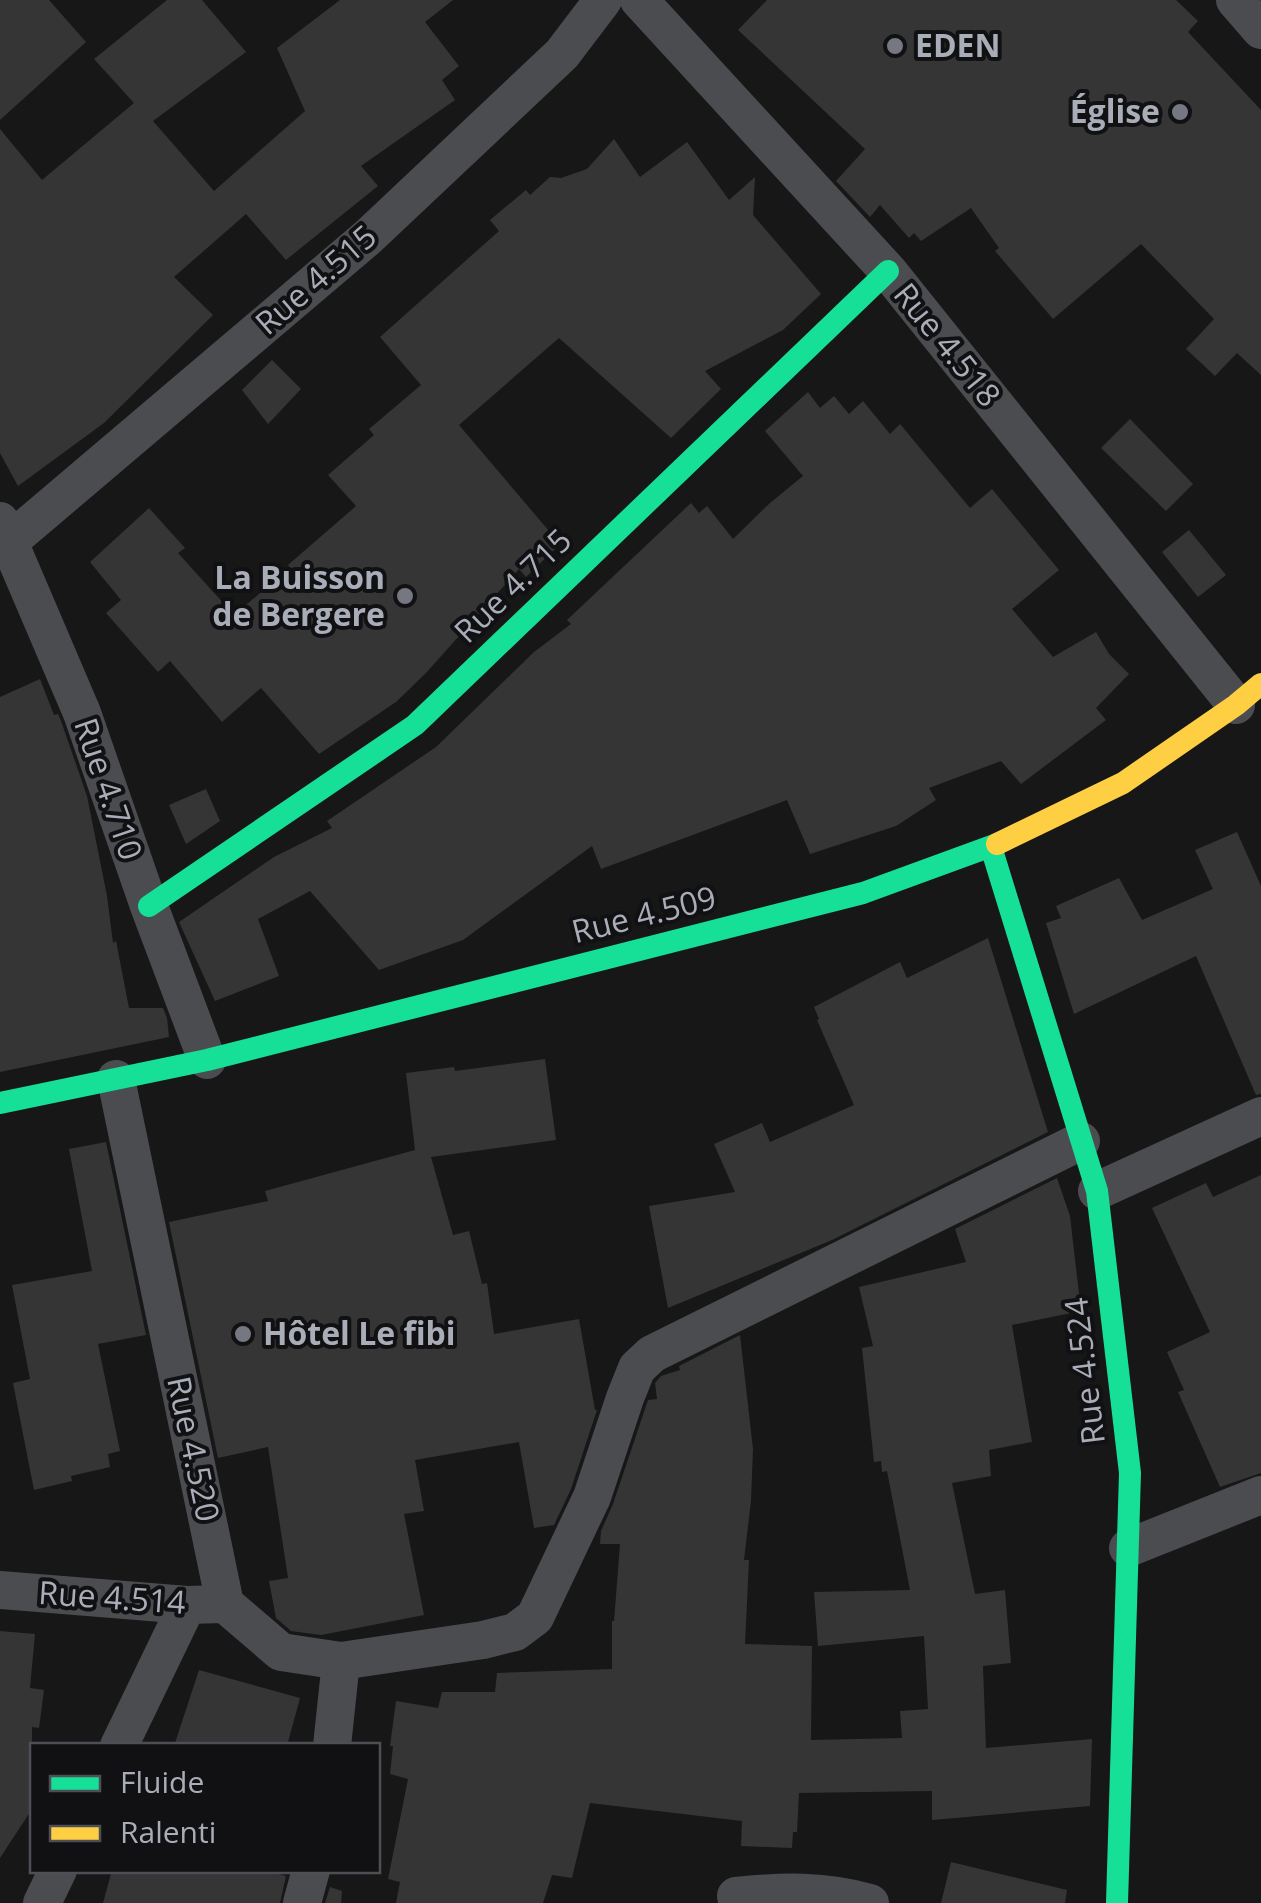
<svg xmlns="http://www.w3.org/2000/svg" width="1261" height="1903" font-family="'Open Sans',sans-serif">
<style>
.building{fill:#353536}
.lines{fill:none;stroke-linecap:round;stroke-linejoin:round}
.street{stroke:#4b4c50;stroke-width:38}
.fast{stroke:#16e098;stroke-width:22}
.slow{stroke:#ffcf43;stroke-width:22}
.poi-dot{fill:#757880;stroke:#111113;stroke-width:4}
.labels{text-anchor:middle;stroke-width:8;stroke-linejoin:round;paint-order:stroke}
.poi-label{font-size:32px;font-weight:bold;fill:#a8adb8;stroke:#111113;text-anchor:start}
.street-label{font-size:32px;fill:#a8adb8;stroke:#111113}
</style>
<rect width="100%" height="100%" fill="#171717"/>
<!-- building -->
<g class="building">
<path d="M0,0H49L86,42L0,120Z"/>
<path d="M167,0H202L246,52L153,121L214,191L305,111L277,48L340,0H453L425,22L459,66L442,80L455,100L361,166L378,186L286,260L246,214L174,277L213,315L104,423L18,486L0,453V129L42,180L134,103L94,59Z"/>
<path d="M767,0H1176L1198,21L1188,32L1261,110V375L1237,353L1215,376L1186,349L1214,319L1141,244L1053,319L995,251L999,248L971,208L921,241L914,233L909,238L880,205L870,217L836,181L865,149L738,30Z"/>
<path d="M614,139L640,177L687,142L729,200L755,177L753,215L821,294L783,330L705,371L721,389L671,438L559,338L459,425L560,544L526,577L519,569L426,673L396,702L319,754L261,688L222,722L170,661L158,672L106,613L121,600L90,562L149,508L185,548L178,553L234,615L290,568L288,565L356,506L328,475L374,435L369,429L421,385L380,337L499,231L490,220L526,190L530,195L550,177L561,178L587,169Z"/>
<path d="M272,360L301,389L268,424L242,390Z"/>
<path d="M808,392L820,408L834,396L849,414L863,401L890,434L900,424L970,508L992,489L1059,570L1012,609L1053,657L1096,632L1109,654L1129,674L1096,708L1106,720L1021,784L1001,761L929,788L936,800L896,826L810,854L787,800L601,869L592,846L463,940L379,970L310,891L258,919L279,976L215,1001L179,922L274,857L332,828L327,821L436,747L534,652L571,624L567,620L691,503L699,513L707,506L733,539L770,503L803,476L765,431Z"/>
<path d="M1130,419L1193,484L1166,511L1101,448Z"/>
<path d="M1189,530L1226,575L1198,597L1162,552Z"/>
<path d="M40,679L54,715L58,714L61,721L87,796L107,896L113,943L116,941L129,1008H163L167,1018L169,1037L0,1072V697Z"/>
<path d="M206,789L220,821L186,844L169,805Z"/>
<path d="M1237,832L1261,886V1094L1256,1095L1196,956L1074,1014L1046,923L1061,918L1056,906L1119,878L1142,920L1213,889L1195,850Z"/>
<path d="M988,938L1048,1132L832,1240L668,1308L649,1206L735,1192L714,1144L762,1123L770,1142L854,1105L817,1020L819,1019L814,1007L900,962L907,978Z"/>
<path d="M545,1059L556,1140L431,1157L453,1235L469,1231L482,1284L487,1283L494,1334L579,1319L595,1410H597L571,1489L554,1525L534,1528L519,1442L415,1460L424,1511L404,1514L424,1615L321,1635L291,1631L276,1618L269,1581L288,1578L268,1447L218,1458L169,1222L268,1201L265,1191L415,1150L406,1073L454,1067L455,1071Z"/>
<path d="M106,1142L146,1335L98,1344L120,1451L108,1454L110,1467L71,1476L72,1481L34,1490L13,1383L30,1379L12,1285L92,1271L69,1149Z"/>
<path d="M1261,1175V1473L1220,1487L1178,1392L1184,1390L1167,1352L1210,1332L1152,1208L1206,1183L1213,1197Z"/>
<path d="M1057,1178L1070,1216L1081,1311L1012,1325L1032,1442L989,1450L991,1476L952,1483L975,1594L1005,1590L1011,1663L983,1666L986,1748L1092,1739L1090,1806L932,1820V1791L799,1793L797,1832H793L792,1848L741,1846L742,1821L590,1803L572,1878L552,1875L543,1903H396L400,1882L388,1879L408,1779L390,1774L393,1746H390L396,1701L438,1708L442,1692H495L497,1673L612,1669V1621H614L620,1544H600L601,1531L613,1504L646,1406L648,1400L657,1399L655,1383L661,1376L680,1370L679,1366L740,1335L753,1449L751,1501L744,1560H749L745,1644L812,1646L811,1740L902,1738L900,1711L928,1709L924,1636L818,1646L814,1592L910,1590L887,1471L882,1472L881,1461L874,1462L862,1348L873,1346L859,1287L966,1262L955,1229Z"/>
<path d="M0,1631L35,1634L30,1688L44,1690L39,1728L32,1727V1809L0,1858Z"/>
<path d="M199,1670L300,1698L287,1746H174Z"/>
<path d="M951,1862L1067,1890L1065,1903H941Z"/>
<path d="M112,1870H263L286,1876L280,1903H103Z"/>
<path d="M330,1887L342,1891L341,1903H325Z"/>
</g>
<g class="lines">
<!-- street -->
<g class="street">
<path d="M639,0L888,271L1236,705"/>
<path d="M1235,0L1261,30"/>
<path d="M0,521L82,713L149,906L207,1060"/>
<path d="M10,541L368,237L562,54L603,0"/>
<path d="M116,1079L225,1604L281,1652L341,1661L332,1746"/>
<path d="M1097,1191L1261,1116"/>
<path d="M1128,1548L1261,1495"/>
<path d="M0,1590L187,1605L225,1604"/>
<path d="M341,1661L483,1640L515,1632L535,1617L592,1497L625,1398L637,1368L652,1354L1081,1141"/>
<path d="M119,1746L187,1605"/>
<path d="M736,1896C782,1891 825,1890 870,1903"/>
<path d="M42,1903L58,1870"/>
<path d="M302,1903L311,1870"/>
</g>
<!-- fast -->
<g class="fast">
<path d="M991,847L1097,1191L1130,1473L1117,1903"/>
<path d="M149,906L415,725L888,271"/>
<path d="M0,1103L207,1060L863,893L997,844"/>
</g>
<!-- slow -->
<path class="slow" d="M997,844L1123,783L1236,705L1261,684"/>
</g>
<!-- markers -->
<g class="poi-dot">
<circle cx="895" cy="46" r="10"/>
<circle cx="1180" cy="112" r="10"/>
<circle cx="405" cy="596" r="10"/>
<circle cx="243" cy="1334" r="10"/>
</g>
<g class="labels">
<!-- poi labels -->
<g class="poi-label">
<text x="915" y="57">EDEN</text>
<text x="1160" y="123" text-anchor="end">Église</text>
<text x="385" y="589" text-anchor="end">La Buisson<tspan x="385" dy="37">de Bergere</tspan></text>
<text x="263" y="1345">Hôtel Le fibi</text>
</g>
<!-- street labels -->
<g class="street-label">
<text transform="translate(316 280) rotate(-41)" y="11">Rue 4.515</text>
<text transform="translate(947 345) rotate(51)" y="11">Rue 4.518</text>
<text transform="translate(513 586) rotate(-44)" y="11">Rue 4.715</text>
<text transform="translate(108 789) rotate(71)" y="11">Rue 4.710</text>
<text transform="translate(644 915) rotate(-14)" y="11">Rue 4.509</text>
<text transform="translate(1085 1371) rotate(-97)" y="11">Rue 4.524</text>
<text transform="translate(193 1449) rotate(78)" y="11">Rue 4.520</text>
<text transform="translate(112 1598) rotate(4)" y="11">Rue 4.514</text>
</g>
</g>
<!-- legend -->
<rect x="30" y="1743" width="350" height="130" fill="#111113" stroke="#4d4f55" stroke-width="2.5"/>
<rect x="50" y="1776" width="50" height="15" fill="#16e098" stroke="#4d4f55" stroke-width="2.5"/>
<text x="120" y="1793" font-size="30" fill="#a8adb8">Fluide</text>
<rect x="50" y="1826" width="50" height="15" fill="#ffcf43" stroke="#4d4f55" stroke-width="2.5"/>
<text x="120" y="1843" font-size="30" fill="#a8adb8">Ralenti</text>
</svg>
